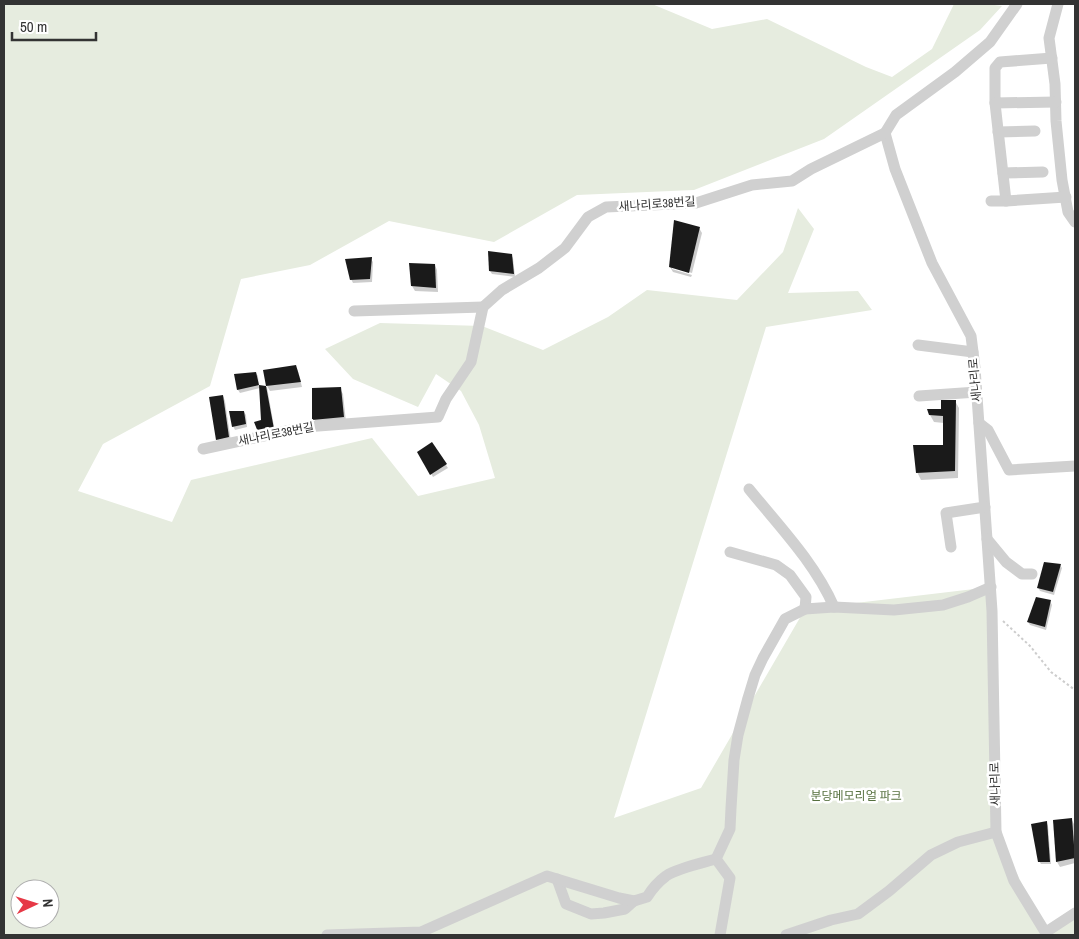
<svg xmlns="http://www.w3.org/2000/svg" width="1079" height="939" font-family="'Archivo Narrow','Noto Sans KR',sans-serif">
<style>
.green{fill:#e6ecdf;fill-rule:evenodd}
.shadow{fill:#0003}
.building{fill:#1a1a1a}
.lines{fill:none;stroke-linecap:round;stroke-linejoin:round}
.path{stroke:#cdcdcd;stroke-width:2;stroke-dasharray:2.5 2.5;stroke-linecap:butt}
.minor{stroke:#d0d0d0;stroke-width:11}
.labels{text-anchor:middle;stroke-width:5;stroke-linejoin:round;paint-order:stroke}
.street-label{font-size:12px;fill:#333;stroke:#fff}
.park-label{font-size:12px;fill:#56703f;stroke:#fff}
</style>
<rect width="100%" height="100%" fill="#fff"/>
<!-- green -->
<path class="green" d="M4,4H652L712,29L767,19L866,67L892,77L932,49L954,4H987L1002,6L980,30L824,139L694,190L577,195L494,242L389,221L310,265L241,279L210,386L103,444L78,491L172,522L191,480L372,438L418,496L495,478L479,425L461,391L436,374L418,407L353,379L325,349L380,323L482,326L543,350L608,317L647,290L737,300L783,252L798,208L814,229L788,293L858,291L872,310L766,327L614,818L701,788L805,609L991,587L996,832L1046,932L1075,910V935H4ZM20,889H50V919H20Z"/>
<!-- shadow -->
<g class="shadow">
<path d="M699,228L702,233L692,273L672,267V269L692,275L691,277L673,272L670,267Z"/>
<path d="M511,255L513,258L515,277L492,274L490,271Z"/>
<path d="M371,259L373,262L372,282L353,283L351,279Z"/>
<path d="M435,265L437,270L438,292L415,291L412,286Z"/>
<path d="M295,366L298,371L302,387L270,391L267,386Z"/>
<path d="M256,373L258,376L259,387H267L275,432L262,420L260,388L240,393L238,390L235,375Z"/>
<path d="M340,389L343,394L346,422L317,424L314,419Z"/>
<path d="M223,396L225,401L231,442L220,444L217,439Z"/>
<path d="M955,401L959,408L958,478L921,480L917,472L944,446V423L934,422L930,415L942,410Z"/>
<path d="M244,412L246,415L247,427L235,430L233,426Z"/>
<path d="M432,444L448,468L433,477L419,453Z"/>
<path d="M1060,565L1062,568L1054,595L1040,591L1038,587Z"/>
<path d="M1050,601L1052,605L1046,630L1030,625L1028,622Z"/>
<path d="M1071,819L1074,824L1075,863L1060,867L1057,862L1054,821Z"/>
<path d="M1046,822L1048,826L1051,864H1041L1039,861Z"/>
</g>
<!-- building -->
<g class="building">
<path d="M674,220L700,227L689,273L669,267Z"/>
<path d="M488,251L512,254L514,274L489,271Z"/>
<path d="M372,257L370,279L350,280L345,259Z"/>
<path d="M409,263L435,264L436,288L411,286Z"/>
<path d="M296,365L301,382L266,386L263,370Z"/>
<path d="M256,372L259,385L237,390L234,374Z"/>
<path d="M259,385L266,386L274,429L258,432L254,422L261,420Z"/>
<path d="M341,387L344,417L312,420V388Z"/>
<path d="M223,395L229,437L216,440L209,397Z"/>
<path d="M941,400H956L955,471L916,473L913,445H943V416L929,415L927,409H941Z"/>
<path d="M229,411H244L246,424L232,427Z"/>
<path d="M432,442L447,464L430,475L417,452Z"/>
<path d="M1044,562L1061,564L1053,592L1037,588Z"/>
<path d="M1036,597L1051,600L1045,627L1027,622Z"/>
<path d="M1072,818L1075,858L1056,862L1053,820Z"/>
<path d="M1047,821L1050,862H1038L1031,824Z"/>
</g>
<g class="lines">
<!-- path -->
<path class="path" d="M1003,621L1030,646L1051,672L1075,690"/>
<!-- minor -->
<g class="minor">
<path d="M1017,4L990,42L955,72L896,115L885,133L895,169L932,263L971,336L975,368L992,611L996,832L1014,881L1047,935"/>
<path d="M1058,4L1049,38L1055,84L1056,121L1062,180L1068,212L1075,222"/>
<path d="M1052,58L1000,62L995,68V103L1056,102"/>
<path d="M995,103L1006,201L1066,197"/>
<path d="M998,132L1035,131"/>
<path d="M1003,173L1043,172"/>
<path d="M991,201H1006"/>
<path d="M354,311L483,307"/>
<path d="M918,345L973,352"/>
<path d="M919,396L977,392"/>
<path d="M979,423L988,430L1009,470L1075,466"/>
<path d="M203,449L305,427L438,417L446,399L471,362L483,307L502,290L539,268L565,248L588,217L606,207L696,203L752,185L792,181L811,169L885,133"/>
<path d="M749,489C779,526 815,563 834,607"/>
<path d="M987,539L1006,562L1022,574H1032"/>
<path d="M951,547L946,513L985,507"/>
<path d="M730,552L776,565L790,575L806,597L805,609"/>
<path d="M557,879L566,904L591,914L604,913L625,909L634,901"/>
<path d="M1046,932L1075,913"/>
<path d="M327,935L421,932L547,876L619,898L634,901L647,897C652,889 658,882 666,876C678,868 702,863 716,859"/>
<path d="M720,935L730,878L716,859L730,829L731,808L734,760L738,735L748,698L755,675L763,658L785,619L805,609L834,607L894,610L943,605L968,597L991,587"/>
<path d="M786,935L831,920L858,914L889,891L931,855L958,842L996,832"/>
</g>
</g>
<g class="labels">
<!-- street labels -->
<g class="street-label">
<text transform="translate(657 204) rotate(-4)" y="4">새나리로38번길</text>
<text transform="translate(975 380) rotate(-95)" y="4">새나리로</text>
<text transform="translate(276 434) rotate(-11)" y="4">새나리로38번길</text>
<text transform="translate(995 784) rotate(-91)" y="4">새나리로</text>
</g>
<!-- park labels -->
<g class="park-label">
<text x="856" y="800">분당메모리얼 파크</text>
</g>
</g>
<!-- border -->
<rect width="1079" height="939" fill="none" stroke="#333333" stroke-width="10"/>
<!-- north arrow -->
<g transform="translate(35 904) rotate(86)"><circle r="24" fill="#ffffff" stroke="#adadad"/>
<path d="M0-4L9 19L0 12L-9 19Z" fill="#e63946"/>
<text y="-8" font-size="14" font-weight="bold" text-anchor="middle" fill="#333333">N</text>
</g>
<!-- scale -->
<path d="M12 32v8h84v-8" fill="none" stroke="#333333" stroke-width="2.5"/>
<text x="20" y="32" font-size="15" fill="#333333" stroke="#ffffff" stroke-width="4" paint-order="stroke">50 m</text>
</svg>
